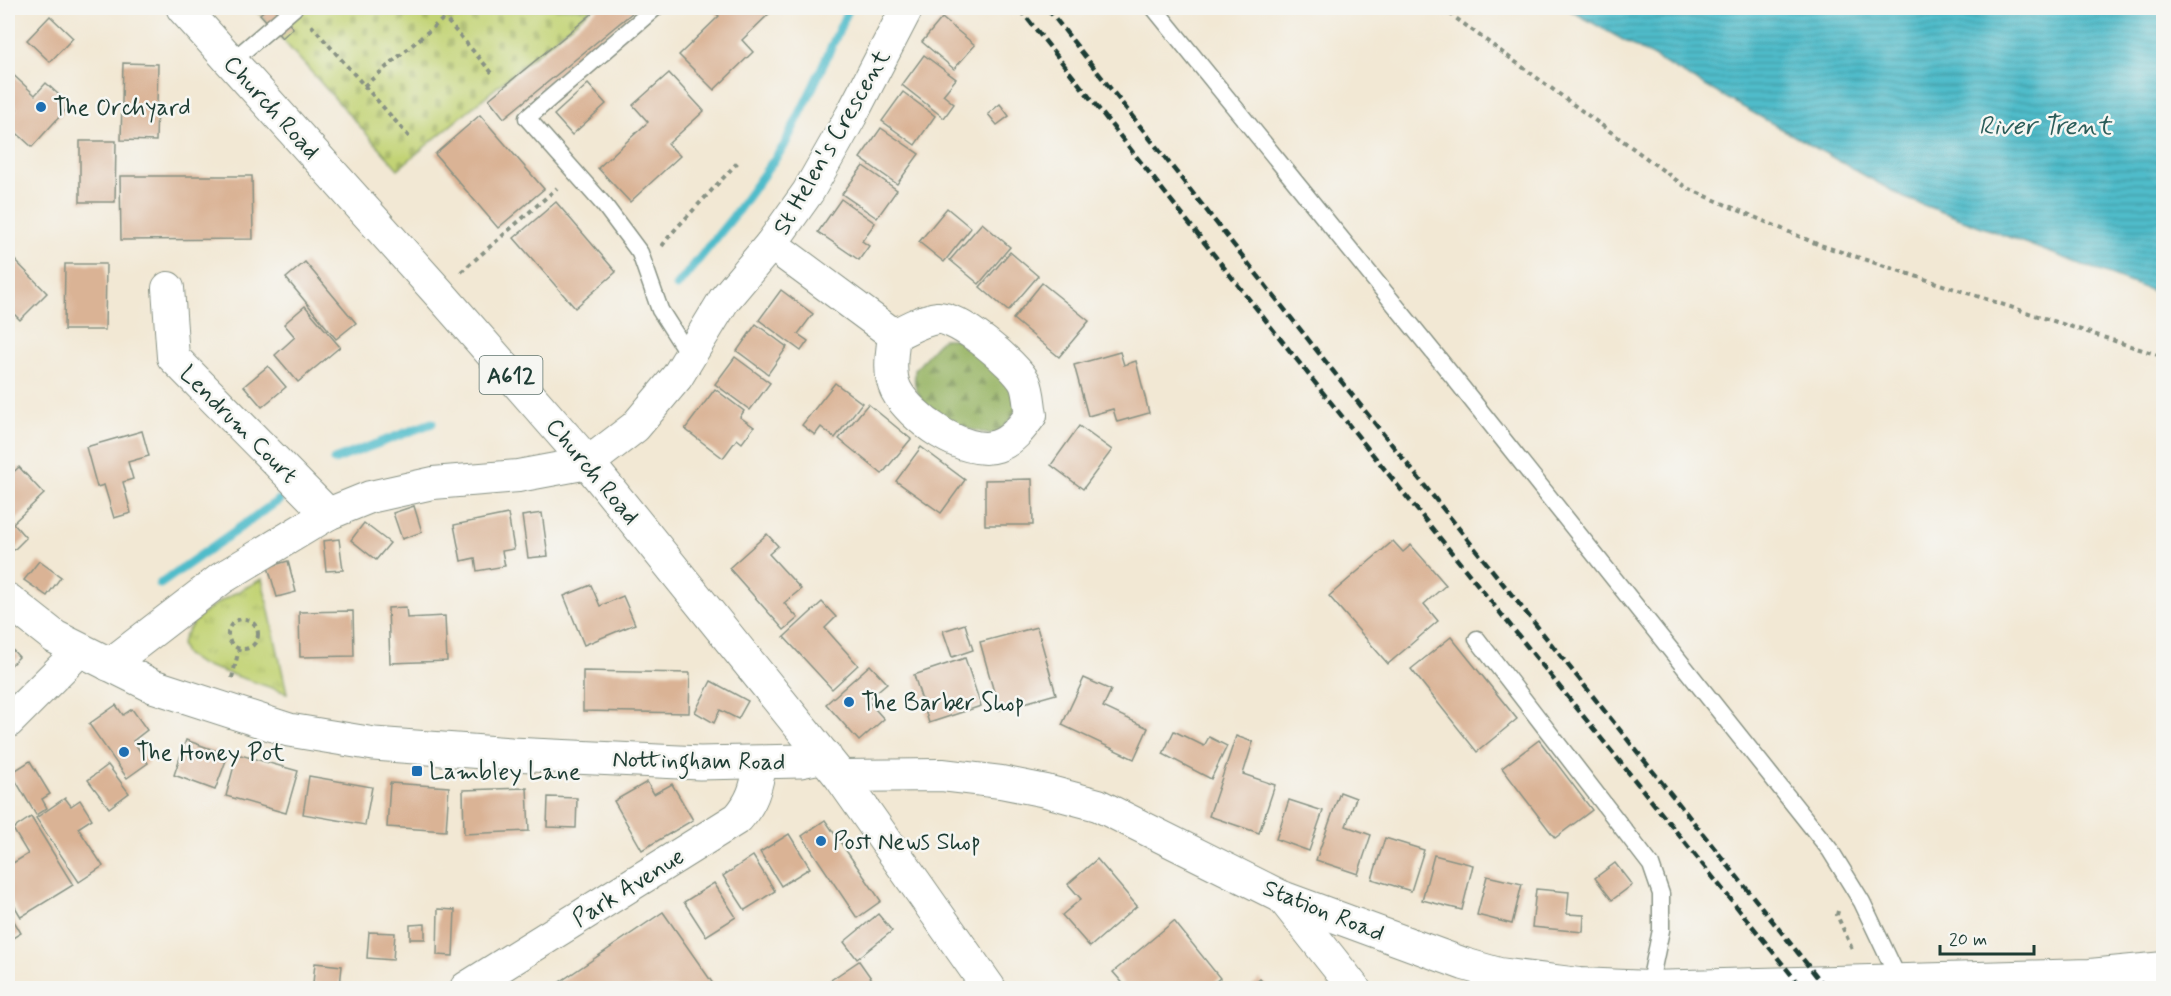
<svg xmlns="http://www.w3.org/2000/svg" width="2171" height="996" font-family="Mynerve,sans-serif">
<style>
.forest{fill:url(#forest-firs);stroke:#5c794d;stroke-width:1.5}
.cemetery{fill:url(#cemetery-stones);stroke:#708854;stroke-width:1.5}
.park{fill:url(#park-tufts);stroke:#708854;stroke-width:1.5}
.water{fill:url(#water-rules);stroke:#387c7f;stroke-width:1.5}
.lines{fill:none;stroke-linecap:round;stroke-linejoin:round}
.stream{stroke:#50bcca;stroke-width:9}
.building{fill:#dab395}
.lane-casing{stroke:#889284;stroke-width:19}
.street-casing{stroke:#889284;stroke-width:34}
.secondary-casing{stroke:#889284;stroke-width:35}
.primary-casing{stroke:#889284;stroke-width:35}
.path{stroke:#889284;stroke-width:4;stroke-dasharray:4.5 4.5;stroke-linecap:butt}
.lane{stroke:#fff;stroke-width:16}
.street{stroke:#fff;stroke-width:32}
.secondary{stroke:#fff;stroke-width:33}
.primary{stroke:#fff;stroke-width:33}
.rail{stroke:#1f3d34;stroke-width:4.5;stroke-dasharray:9 4.5;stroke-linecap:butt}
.poi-dot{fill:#1f6fb2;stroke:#f6f6f2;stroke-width:2}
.labels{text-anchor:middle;stroke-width:5;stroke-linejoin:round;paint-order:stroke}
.shield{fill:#f6f6f2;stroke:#60746d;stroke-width:1.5}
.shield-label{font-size:22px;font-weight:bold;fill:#1f3d34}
.poi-label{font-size:24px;fill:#1f3d34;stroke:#f6f6f2;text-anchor:start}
.street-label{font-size:24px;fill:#1f3d34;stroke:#f6f6f2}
.water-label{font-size:26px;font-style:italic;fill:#2b5d5a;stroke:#f6f6f2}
</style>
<defs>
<pattern id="forest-firs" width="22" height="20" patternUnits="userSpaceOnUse" patternTransform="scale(1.5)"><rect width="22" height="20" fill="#99b566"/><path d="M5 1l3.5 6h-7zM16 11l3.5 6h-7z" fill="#7c9455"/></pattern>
<pattern id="cemetery-stones" width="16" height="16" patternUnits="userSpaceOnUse" patternTransform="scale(1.5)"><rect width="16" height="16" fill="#c2d375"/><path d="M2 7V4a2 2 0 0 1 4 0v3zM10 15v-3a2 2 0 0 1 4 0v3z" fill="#a6b666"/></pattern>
<pattern id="park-tufts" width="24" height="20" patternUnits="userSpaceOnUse" patternTransform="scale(1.5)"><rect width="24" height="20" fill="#c2d375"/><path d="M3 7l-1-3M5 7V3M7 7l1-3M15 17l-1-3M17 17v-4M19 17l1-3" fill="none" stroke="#a6b666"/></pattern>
<pattern id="water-rules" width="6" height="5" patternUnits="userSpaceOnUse" patternTransform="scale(1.5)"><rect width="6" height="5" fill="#50bcca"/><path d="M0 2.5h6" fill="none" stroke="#429aa5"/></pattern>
</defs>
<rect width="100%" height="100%" fill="#f6f6f2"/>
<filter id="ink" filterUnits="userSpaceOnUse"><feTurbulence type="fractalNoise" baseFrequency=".0167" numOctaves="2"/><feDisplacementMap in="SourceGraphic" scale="12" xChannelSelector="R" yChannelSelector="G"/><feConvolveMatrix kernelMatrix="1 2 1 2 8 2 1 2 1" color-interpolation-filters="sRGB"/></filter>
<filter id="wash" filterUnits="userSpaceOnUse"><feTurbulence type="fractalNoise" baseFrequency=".008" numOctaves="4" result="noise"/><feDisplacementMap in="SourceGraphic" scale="24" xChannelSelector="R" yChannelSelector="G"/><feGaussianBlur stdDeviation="1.35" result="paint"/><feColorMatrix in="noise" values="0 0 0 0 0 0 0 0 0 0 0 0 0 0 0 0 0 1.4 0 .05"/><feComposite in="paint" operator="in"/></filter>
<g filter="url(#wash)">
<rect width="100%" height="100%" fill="#f2e8d4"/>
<!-- forest -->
<path class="forest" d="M943,339H962L1008,374L1017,411L997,435C968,431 923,418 915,385C914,381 915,375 915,370C925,360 931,347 943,339Z"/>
<!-- cemetery -->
<path class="cemetery" d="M254,8H592L398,169Z"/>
<!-- park -->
<path class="park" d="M262,579L287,693L200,664L185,654L181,644C193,610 233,595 262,579Z"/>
<!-- water -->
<path class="water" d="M1566,8H2163V295L1905,198Z"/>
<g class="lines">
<!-- stream -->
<g class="stream">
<path d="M677,286L733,217L784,146L812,89L849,8"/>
<path d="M334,460L432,423"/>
<path d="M160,584L279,500"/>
</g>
</g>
<g id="blocks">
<!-- building -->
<g class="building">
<path d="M267,8H274L293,28L282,38L260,14Z"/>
<path d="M599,8H638L504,118L489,99Z"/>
<path d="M710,8H775L742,40L753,52L714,90L679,55L719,16Z"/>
<path d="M50,16L73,38L50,62L27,40Z"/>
<path d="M942,18L975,45L954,69L922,42Z"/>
<path d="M924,55L956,79L943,95L954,104L944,118L902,85Z"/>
<path d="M123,63L158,64L156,141L121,140Z"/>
<path d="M8,70L35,95L46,83L70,105L32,147L8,125V119L17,109L8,101Z"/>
<path d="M669,73L704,111L668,144L680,156L630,202L598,168L648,122L633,105Z"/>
<path d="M588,84L606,104L572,135L554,115Z"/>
<path d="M903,92L935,116L915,145L882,121Z"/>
<path d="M1000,104L1009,116L997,125L988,114Z"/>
<path d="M480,115L544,189L498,228L435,154Z"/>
<path d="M881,128L919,154L897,184L860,158Z"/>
<path d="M80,141H116L115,202H80Z"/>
<path d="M863,166L897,190L877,218L842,194Z"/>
<path d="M120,176H252L253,239L121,240Z"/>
<path d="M841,199L875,223L862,241L869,246L859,260L818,232Z"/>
<path d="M556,202L616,272L575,308L514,238Z"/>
<path d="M947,208L971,228L944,262L919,242Z"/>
<path d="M982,223L1010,247L979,284L950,260Z"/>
<path d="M1010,252L1038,276L1008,311L980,287Z"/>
<path d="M8,253L47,293L20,320L8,308Z"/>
<path d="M305,262L356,323L336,339L286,278Z"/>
<path d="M65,264H106L105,330H64Z"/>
<path d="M1042,283L1089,321L1059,357L1013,319Z"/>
<path d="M781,290L813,314L798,334L808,341L801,351L759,320Z"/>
<path d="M305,306L340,347L298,382L275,355L295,337L284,324Z"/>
<path d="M756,324L787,347L768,374L737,351Z"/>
<path d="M1120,352L1124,365L1136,361L1149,413L1117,422L1113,409L1088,416L1074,365Z"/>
<path d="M735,357L770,383L750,410L715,384Z"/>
<path d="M268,366L286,387L262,407L244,386Z"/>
<path d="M835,383L862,403L835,438L821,427L815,435L802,425Z"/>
<path d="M715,389L744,411L740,417L754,427L742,443L737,439L723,458L685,429Z"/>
<path d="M868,404L911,439L882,474L839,439Z"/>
<path d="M1079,426L1112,450L1083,489L1051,465Z"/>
<path d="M142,431L149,456L128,462L133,479L123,482L131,513L114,518L104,485L97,487L86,447Z"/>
<path d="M921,447L965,480L941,513L896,481Z"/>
<path d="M19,467L44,494L13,523L26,538L14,550L8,544V477Z"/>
<path d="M1032,479L1033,525H985V480Z"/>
<path d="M414,506L422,532L402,539L393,513Z"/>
<path d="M542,513L548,556L528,558L522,516Z"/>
<path d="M508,514L514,549L502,551L505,566L477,571L475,558L461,561L454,525Z"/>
<path d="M364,523L390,543L376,560L351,540Z"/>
<path d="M767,534L778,546L769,554L801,589L784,603L798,618L784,630L729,568Z"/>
<path d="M339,539L343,570L326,571L323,541Z"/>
<path d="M1393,541L1403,552L1411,545L1446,585L1424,604L1438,621L1388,664L1329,596Z"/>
<path d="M39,561L61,577L47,596L24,580Z"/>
<path d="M288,561L296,592L277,597L268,567Z"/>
<path d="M591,585L600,606L623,596L635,624L584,645L564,596Z"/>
<path d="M822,602L836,617L825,628L858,665L832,689L784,637Z"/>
<path d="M406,607L407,618L445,616L447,661L390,663L388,608Z"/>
<path d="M353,611L354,656L300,657L299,612Z"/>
<path d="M965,624L973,650L952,657L943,631Z"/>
<path d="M1037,627L1056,694L999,710L980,642Z"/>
<path d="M1451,637L1517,719L1477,752L1411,669Z"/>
<path d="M8,645L19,657L8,668Z"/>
<path d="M965,658L981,706L929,723L914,675Z"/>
<path d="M870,665L887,683L867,700L884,719L859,741L826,704Z"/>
<path d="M583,671L690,673L689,713L583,711Z"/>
<path d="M1084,678L1111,690L1103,707L1148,728L1134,759L1062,725Z"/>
<path d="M711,681L748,701L738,719L720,710L714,723L695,712Z"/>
<path d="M116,705L123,715L132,709L147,730L133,741L148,763L127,778L89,724Z"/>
<path d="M1174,731L1204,746L1209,737L1227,746L1211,779L1163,754Z"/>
<path d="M1236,736L1253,742L1243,774L1275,785L1259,833L1209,816Z"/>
<path d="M186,740L228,755L215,790L174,775Z"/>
<path d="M1539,740L1592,810L1555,838L1502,768Z"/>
<path d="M237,754L298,771L286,813L226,796Z"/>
<path d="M30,761L50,794L42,799L47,808L36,815L11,773Z"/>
<path d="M108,765L129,793L109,808L88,780Z"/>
<path d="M309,776L372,787L365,825L303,814Z"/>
<path d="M647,782L654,794L672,784L693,820L642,850L614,801Z"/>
<path d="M390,783L449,787L446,831L387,827Z"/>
<path d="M527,788L529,831L464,834L463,790Z"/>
<path d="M1340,792L1356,798L1346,826L1371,835L1358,874L1316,860Z"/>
<path d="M548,797L577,798L576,828L547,827Z"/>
<path d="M65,798L71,806L80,800L92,819L78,828L103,866L79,882L36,818Z"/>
<path d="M1289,800L1323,811L1309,851L1276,839Z"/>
<path d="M31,817L73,885L21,917L8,895V866L28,854L13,829Z"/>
<path d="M825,820L881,901L857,918L802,836Z"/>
<path d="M789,834L810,868L781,886L760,852Z"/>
<path d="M1385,838L1424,850L1411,891L1372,879Z"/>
<path d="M1434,855L1473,865L1462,910L1422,900Z"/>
<path d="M753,856L775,891L745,910L723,876Z"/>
<path d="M1097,859L1137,906L1090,947L1062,915L1081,899L1068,884Z"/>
<path d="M1615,863L1632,885L1612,900L1595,878Z"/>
<path d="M1487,876L1522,884L1512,924L1477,915Z"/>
<path d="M714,883L736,917L706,936L684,902Z"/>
<path d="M1536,889L1569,892L1567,914L1584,915L1583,932L1532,927Z"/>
<path d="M438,909L455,910L453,956L437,955Z"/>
<path d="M8,911L21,933L8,941Z"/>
<path d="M663,912L716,988H551Z"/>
<path d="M878,914L892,931L857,959L844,942Z"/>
<path d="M1174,921L1220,978L1207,988H1127L1113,972Z"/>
<path d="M425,924V939H410V925Z"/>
<path d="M369,932L395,933L393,960L367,958Z"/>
<path d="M859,961L878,988H819Z"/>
<path d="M315,963L342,966L340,986L313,983Z"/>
<path d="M1260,979L1268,988H1249Z"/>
</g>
</g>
</g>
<g filter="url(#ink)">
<use href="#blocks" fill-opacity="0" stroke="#889284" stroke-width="1.5"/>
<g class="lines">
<!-- lane casing -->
<g class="lane-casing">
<g id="lane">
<path d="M655,8L527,118L605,206L640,253L660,310L690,357"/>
<path d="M1154,8L1451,374L1830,850L1862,902L1899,980"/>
<path d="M231,62L294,8"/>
<path d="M1477,639L1651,865L1661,894V930L1649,987"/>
</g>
</g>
<!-- street casing -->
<g class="street-casing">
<g id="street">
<path d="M771,244L894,335C907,329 922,320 937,318C958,316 1015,364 1025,383C1029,392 1029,405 1031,415C1022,427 1012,441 997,446C965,457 910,417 896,390C888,374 892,352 894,335"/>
<path d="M168,288L173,357L328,514"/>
<path d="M109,665L222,578L328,514L370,497L433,483L518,476L588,463L635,427L677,377L724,300L771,244L808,192L851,116L907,8"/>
<path d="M8,722L80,650"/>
<path d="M840,776L942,775L1001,782L1046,791L1098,805L1282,897L1464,964L1499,974L1579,984L1649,987L2090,975L2164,968"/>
<path d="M1282,897L1354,988"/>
<path d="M466,988L738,818C754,800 756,786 761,763"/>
</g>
</g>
<!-- secondary casing -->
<g class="secondary-casing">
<path id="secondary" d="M8,600L55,637L153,686L289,730L374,744L511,754L700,763L800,761L825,756"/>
</g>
<!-- primary casing -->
<g class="primary-casing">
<path id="primary" d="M183,8L438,292L588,463L840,776L989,988"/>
</g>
<!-- path -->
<g class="path">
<path d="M436,8L493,74"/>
<path d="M555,8L559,11"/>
<path d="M1442,8L1687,188L1817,244L2164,357"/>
<path d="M311,25L412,140"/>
<path d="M364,86L456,8"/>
<path d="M662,246L671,234L738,162"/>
<path d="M461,272L557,188"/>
<circle cx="243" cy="634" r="15"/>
<path d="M232,678L239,649"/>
<path d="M1838,911L1837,915L1853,951"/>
</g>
<!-- lane -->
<use href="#lane" class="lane"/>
<!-- street -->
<use href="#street" class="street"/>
<!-- secondary -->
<use href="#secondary" class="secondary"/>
<!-- primary -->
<use href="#primary" class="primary"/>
<!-- rail -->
<g class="rail">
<path d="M1019,8L1316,384L1802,988"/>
<path d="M1047,8L1333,371L1826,988"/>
</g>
</g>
</g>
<!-- markers -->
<g class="poi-dot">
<circle cx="41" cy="107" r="6"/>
<circle cx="849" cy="702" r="6"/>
<circle cx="124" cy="752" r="6"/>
<rect x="411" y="765" width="12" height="12" rx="3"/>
<circle cx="821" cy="841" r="6"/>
</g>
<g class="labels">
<!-- shield labels -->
<rect class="shield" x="479.5" y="356" width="63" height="38" rx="4.5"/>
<g class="shield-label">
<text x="511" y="383">A612</text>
</g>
<!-- poi labels -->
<g class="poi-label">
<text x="53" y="115">The Orchyard</text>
<text x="861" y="710">The Barber Shop</text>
<text x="136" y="760">The Honey Pot</text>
<text x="429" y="779">Lambley Lane</text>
<text x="833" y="849">Post News Shop</text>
</g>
<!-- street labels -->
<g class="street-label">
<text transform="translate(272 107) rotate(48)" y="8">Church Road</text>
<text transform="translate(831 142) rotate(-60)" y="8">St Helen's Crescent</text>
<text transform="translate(239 424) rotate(45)" y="8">Lendrum Court</text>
<text transform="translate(593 471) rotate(50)" y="8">Church Road</text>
<text transform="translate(699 760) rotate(1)" y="8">Nottingham Road</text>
<text transform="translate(628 887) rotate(-32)" y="8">Park Avenue</text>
<text transform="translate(1324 910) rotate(22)" y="8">Station Road</text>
</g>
<!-- water labels -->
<g class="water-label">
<text x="2045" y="134">River Trent</text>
</g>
</g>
<!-- margin -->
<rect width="2171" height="996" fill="none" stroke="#f6f6f2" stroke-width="30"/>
<!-- scale -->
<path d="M1940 945v9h94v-9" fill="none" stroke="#1f3d34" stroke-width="3"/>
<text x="1949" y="945" font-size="18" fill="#1f3d34" stroke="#f6f6f2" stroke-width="4.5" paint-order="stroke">20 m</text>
</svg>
